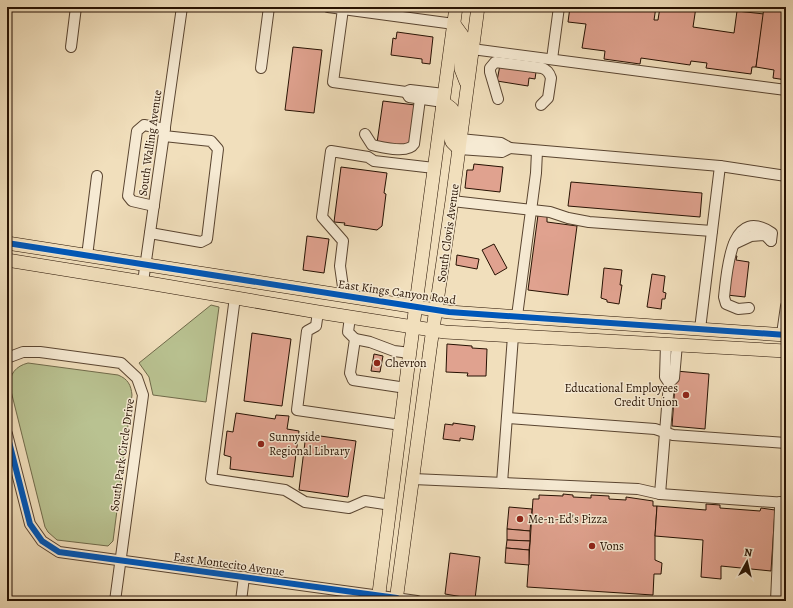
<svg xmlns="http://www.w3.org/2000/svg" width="793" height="608" font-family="Alegreya,serif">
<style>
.green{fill:#b9c291;stroke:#706a4a}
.building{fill:#e0a28f;stroke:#261102}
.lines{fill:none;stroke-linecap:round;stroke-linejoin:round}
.minor-casing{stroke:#594430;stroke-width:12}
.major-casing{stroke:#261102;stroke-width:14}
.minor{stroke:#f6ead3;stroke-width:10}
.major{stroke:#f1dfbc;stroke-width:13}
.cycleway-casing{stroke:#f6ead3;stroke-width:8}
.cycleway{stroke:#0057b8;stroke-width:6}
.poi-dot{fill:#8f2418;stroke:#f6ead3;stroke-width:1.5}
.labels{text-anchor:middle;stroke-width:3;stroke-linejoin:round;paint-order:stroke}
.street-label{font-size:12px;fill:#261102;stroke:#f6ead3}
.poi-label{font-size:12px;fill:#261102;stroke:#f6ead3;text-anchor:start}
</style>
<rect width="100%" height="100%" fill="#f1dfbc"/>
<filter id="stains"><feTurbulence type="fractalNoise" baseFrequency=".005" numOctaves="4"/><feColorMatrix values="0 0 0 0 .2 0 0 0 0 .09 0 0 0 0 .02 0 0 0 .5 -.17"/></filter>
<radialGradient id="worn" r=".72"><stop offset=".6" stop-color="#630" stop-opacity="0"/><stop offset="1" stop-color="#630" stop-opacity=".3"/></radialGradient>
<!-- green -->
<g class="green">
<path d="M211,305L219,307L206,402L153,395L149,377L139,363Z"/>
<path d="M28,363L118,375C128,379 131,385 132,395L113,541L108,546L57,540L48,532L45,527L10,387C9,374 16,366 28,363Z"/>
</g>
<!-- building -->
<g class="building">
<path d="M570,7H656L654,20H658L660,7H696L693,27L734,33L737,11L764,14L756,67H752L751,74L706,68L707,63L691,61L690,65L641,58L640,64L604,59L605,51L582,48L586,24L568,22Z"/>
<path d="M764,7H786V80L773,78L774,70L756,67Z"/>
<path d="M397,32L433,37L430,64L422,63V59L391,55L393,38L396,39Z"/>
<path d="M293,47L322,50L314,113L285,110Z"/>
<path d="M500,65L536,72L535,79L529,78L528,86L497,81Z"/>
<path d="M383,101L415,105L412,143L406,147L377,143Z"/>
<path d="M474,164L503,167L500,192L465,188L467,170H473Z"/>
<path d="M341,167L387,173L384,193L386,194L382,226L377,230L344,225L345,223L334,222Z"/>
<path d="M571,182L702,193L700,217L568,206Z"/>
<path d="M538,215L547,216V222L577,226L568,295L528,290Z"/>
<path d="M307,236L329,239L324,273L303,270Z"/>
<path d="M494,244L507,268L495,275L482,250Z"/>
<path d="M457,255L479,259L477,269L456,265Z"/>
<path d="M731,255L737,256L736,260L749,262L745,297L727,295Z"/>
<path d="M604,268L622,270L620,285H622L619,304L607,302V300L601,298Z"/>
<path d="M652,274L665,276L663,292L666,293L665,299H662L661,309L647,307Z"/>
<path d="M252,333L291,339L282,406L244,401Z"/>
<path d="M447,344L472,346V348L487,349L486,376H467L468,373L446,372Z"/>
<path d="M374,354L383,356L380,372L371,371Z"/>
<path d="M676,371L709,374L705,429L672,426Z"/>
<path d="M236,413L275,419L276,415L289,416L287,429L299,431L293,477L230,469L231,457L224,455L227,431L233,432Z"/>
<path d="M453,423L475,426L473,440L460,438V441L443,439L445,424L453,425Z"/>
<path d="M306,434L356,441L348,497L299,490Z"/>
<path d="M563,494L573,495V497L591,498V495L609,496V499L626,500V497L653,501V506H657L655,536V560L662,563L661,574H654L653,595L527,587L533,499H539V495L563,496Z"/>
<path d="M706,504L720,505V508L760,511L761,508L775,510L771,571L721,566V579L701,577L703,540L655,536L657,506L706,510Z"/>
<path d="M509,507L532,509L530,531L507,529Z"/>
<path d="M507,529L530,531V541L507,540Z"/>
<path d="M507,540L530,541L529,550L506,548Z"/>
<path d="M506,548L529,550V565L505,563Z"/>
<path d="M450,553L480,557L475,599L445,594Z"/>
</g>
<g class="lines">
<!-- minor casing -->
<g class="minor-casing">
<g id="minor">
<path d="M328,7L454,24"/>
<path d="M343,9L333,82L406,92"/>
<path d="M71,47L76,7"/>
<path d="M472,49L786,90"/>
<path d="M552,59L559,7"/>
<path d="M261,68L269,7"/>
<path d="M498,99L490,72V68L495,62L542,68C547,70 549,72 551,78L548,98L541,105"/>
<path d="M443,102L409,97L406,92L410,90L444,94"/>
<path d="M365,134L372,145C382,147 408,154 414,144L420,99"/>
<path d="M510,148L720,166L786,176"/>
<path d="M459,149L502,152L510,148L501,143L460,139"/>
<path d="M452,201L550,212L568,218L589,222L712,231"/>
<path d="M154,206L132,201L128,196L137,131L144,125L165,129"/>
<path d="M150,233L201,242L207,239L218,149L211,141L164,136"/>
<path d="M734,244L751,236L765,235L771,241"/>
<path d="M87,256L97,176"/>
<path d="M143,282L182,7"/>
<path d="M341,295L343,287L340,266L343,241L322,217L331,151L368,157L374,161L434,168"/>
<path d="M235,297L211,479L285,490L305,502L349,508L365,501L391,505"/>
<path d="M749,308L738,309L726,304L724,297C727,272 730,204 772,233L771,241"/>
<path d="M318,312L316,326L307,331L297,410L401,425"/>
<path d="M517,316L536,173L537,151"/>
<path d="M350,317L348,332L355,339L350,373L353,380L406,388"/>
<path d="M700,329L720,166"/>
<path d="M782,334L786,306"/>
<path d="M355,339L370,342L394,351L410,353"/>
<path d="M7,358L23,352H40L121,363L137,378L143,395L115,601"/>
<path d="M669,383L674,378L677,344"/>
<path d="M507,418L655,429L673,435L786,443"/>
<path d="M7,434L30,524L42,541L59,552L417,601"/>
<path d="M413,479L638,489L660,494L786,503"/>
<path d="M502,483L513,336"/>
<path d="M660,494L669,383L665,377L666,344"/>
<path d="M241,601L244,577"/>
<path d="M776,601L780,510V502"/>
</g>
</g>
<!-- major casing -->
<g class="major-casing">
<g id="major">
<path d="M454,24L462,35L463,41L461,60V69L466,82"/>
<path d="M443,102L452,109L450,136L452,142L459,149"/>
<path d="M7,243L449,312L786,335"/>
<path d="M7,260L143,282L318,312L445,332L786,351"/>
<path d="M378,601L417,296L456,7"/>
<path d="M396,601L431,342L452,201L478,7"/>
</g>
</g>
<!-- minor -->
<use href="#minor" class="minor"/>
<!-- major -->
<use href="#major" class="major"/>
<!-- cycleway casing -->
<g class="cycleway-casing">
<g id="cycleway">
<path d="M7,243L449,312L786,335"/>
<path d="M7,434L30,524L42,541L59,552L397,598"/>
</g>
</g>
<!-- cycleway -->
<use href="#cycleway" class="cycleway"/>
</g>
<!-- markers -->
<g class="poi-dot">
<circle cx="377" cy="363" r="4"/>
<circle cx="686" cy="395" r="4"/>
<circle cx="261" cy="444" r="4"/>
<circle cx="520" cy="519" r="4"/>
<circle cx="592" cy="546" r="4"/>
</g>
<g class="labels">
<!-- street labels -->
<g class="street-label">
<text transform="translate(150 143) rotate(-82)" y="4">South Walling Avenue</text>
<text transform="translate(448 233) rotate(-82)" y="4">South Clovis Avenue</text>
<text transform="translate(397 292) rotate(8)" y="4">East Kings Canyon Road</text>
<text transform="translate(122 455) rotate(-82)" y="4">South Park Circle Drive</text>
<text transform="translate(229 564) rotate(8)" y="4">East Montecito Avenue</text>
</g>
<!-- poi labels -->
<g class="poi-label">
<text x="385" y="367">Chevron</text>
<text x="678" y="392" text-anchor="end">Educational Employees<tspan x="678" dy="14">Credit Union</tspan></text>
<text x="269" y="441">Sunnyside<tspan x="269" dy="14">Regional Library</tspan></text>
<text x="528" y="523">Me-n-Ed's Pizza</text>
<text x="600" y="550">Vons</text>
</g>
</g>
<!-- margin -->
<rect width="793" height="608" fill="none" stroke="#f1dfbc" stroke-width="24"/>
<rect x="8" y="8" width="777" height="592" fill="none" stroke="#261102" stroke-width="2"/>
<rect x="12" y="12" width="769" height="584" fill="none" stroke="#261102"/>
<!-- north arrow -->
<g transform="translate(747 562) rotate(8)" stroke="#f6ead3" stroke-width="3" paint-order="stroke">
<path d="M0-3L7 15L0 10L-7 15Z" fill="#261102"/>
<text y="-6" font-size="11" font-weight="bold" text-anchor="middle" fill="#261102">N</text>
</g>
<rect width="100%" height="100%" filter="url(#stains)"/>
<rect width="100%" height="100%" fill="url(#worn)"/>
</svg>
